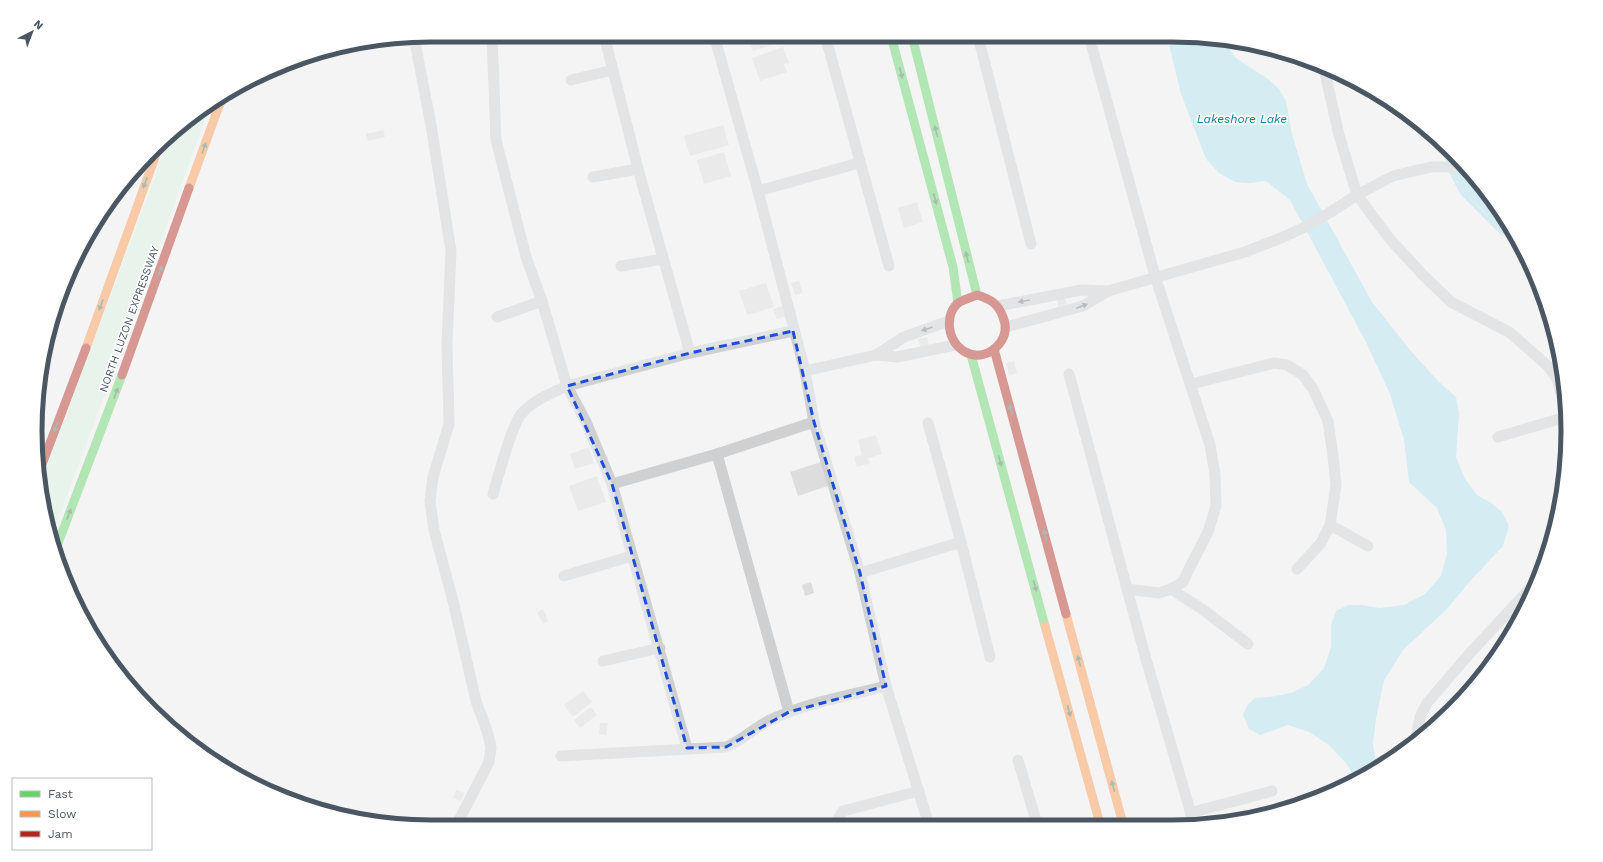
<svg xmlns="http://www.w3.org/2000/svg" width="1603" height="862" font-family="'Work Sans',sans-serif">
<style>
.green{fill:#d9f2e3}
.water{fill:#aee2f0}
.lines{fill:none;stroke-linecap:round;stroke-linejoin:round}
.stream{stroke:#aee2f0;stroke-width:4}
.building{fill:#ddddde}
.street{stroke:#ced0d2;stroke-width:11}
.fast{stroke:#63d668;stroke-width:9}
.slow{stroke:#ff974d;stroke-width:9}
.jam{stroke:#b3261e;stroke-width:9}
.oneway{fill:#507663}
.oneway2{fill:#727b83}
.marked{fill:none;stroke:#1d4ed8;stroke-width:3;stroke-dasharray:8 5;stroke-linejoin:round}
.labels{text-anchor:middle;stroke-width:3.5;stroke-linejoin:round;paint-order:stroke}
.street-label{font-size:11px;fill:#4a5661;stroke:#fff}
.water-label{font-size:12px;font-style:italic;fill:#0c7c9b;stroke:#fff}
.rim{fill:none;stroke:#4a5661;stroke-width:5}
</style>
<rect width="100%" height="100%" fill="#f4f4f4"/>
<!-- green -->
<path class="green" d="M211,103L136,311L51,539L39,488L170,136L190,117Z"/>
<!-- water -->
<g class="water">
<path d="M1167,36H1198L1224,40L1225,43L1236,58L1268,79L1279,89L1286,101L1292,134L1307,184L1372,302L1410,350L1438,381L1456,397L1459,413L1456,457L1465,479L1477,495L1491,503L1502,512L1509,526L1503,546L1471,580L1447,609L1403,650L1384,680L1376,719L1373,743L1376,764L1373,770L1360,777L1352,773L1346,763L1329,745L1309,732L1288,725L1260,735L1249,729L1243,715L1248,704L1255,698L1270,697L1291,693L1308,685L1324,668L1331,647V625L1336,611L1348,605H1362L1379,608L1404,605L1425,594L1441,576L1447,554L1446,530L1437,508L1409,482L1404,440L1390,394L1367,344L1290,200L1266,181L1249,183L1235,182L1219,173L1206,159L1181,94Z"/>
<path d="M1423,126L1470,170L1515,233L1522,248L1502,234L1483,210L1461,190L1437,145L1423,129Z"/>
</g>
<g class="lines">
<!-- stream -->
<path class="stream" d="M1449,168L1462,193L1502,233"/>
</g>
<!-- building -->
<g class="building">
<path d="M748,35H776L778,43L753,51Z"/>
<path d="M783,47L789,63L784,64L787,72L760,81L752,58Z"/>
<path d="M723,125L729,145L690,156L684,136Z"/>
<path d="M383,130L385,137L368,141L366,134Z"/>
<path d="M724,152L731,176L704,184L697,160Z"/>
<path d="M917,202L923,222L904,228L898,208Z"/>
<path d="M799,281L803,293L795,295L791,283Z"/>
<path d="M766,283L774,307L747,315L739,291Z"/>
<path d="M1065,297L1067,305L1058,307L1057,298Z"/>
<path d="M783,306L786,316L777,319L773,309Z"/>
<path d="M927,337L929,346L921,348L918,339Z"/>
<path d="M1014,361L1017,373L1009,375L1006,363Z"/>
<path d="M876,435L882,454L868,458L870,463L857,467L854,457L862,455L858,440Z"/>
<path d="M589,447L594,463L575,469L570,454Z"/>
<path d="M821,462L828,486L798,496L790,472Z"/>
<path d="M597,476L606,502L578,511L569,486Z"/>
<path d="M811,582L814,593L805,596L802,585Z"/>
<path d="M543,609L548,621L543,624L537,612Z"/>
<path d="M583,691L592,702L573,717L564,705Z"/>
<path d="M591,707L597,715L580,728L574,720Z"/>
<path d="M600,723H608L606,735L599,734Z"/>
<path d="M456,790L464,793L461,801L453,798Z"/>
</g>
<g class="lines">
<!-- street -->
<g class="street">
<path d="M492,35L496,140L526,257L542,301L567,386L586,422L612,484L687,748"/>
<path d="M604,35L638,169L690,353"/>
<path d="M714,35L758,191L805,371L814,422L860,573L886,686L929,825"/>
<path d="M825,35L889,266"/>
<path d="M978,36L1031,244"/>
<path d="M1089,36L1155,276L1210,445L1215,475L1216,506L1208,532L1188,571L1183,582L1171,589"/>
<path d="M414,37L431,125L451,251L447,344L449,424L433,477L430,501L434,530L453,601L476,701L487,731L491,747L489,762L456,826"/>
<path d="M1321,66L1325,73L1339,135L1357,195L1389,238L1423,275L1451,302L1509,332L1548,366L1557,379L1566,412"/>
<path d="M571,80L613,70"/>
<path d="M593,177L638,169"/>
<path d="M758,191L859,163"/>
<path d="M621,266L663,259"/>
<path d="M998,306L1081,290L1107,291"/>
<path d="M497,317L542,301"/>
<path d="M1006,327L1083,306L1108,291L1245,252L1281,238L1303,228L1329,213L1357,195L1393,176L1431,167H1467"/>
<path d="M876,355L904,337L949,321"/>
<path d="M805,371L876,355L897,357L955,345"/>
<path d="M1069,374L1146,659L1194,824"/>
<path d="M1191,384L1274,363L1287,365L1303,375L1313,389L1328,421L1333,456L1336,485L1330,525L1321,543L1297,569"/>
<path d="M928,423L961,542L990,657"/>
<path d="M1498,437L1566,417"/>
<path d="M717,454L789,712"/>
<path d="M612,484L717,454L814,422"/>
<path d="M493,494C498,478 512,423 522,413C534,400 552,393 567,386L690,353L793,331"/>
<path d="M1330,525L1368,546"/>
<path d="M860,573L961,542"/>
<path d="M564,576L632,556"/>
<path d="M1127,589L1159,593L1171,589L1202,609L1248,644"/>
<path d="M603,661L660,648"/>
<path d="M1416,739L1420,717L1427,703L1471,652L1537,581"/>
<path d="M561,756L726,747C741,741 753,729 768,721C804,703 847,696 886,686"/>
<path d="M1018,760L1037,824"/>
<path d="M1190,813L1272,791"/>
<path d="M834,825L843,811L919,791"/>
</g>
<!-- fast -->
<g class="fast">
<path d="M891,36L953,267L958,303"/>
<path d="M912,36L977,295"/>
<path d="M971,355L1045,626"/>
<path d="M55,551L122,375"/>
</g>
<!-- slow -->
<g class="slow">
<path d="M189,188L223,95"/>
<path d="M86,348L159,146"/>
<path d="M1066,614L1123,824"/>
<path d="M1045,626L1100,824"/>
</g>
<!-- jam -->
<g class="jam">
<path d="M977,295C990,299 998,303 1003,317C1007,327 1006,335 1000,343C979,370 944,348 950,317C951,312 954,307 957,304C963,299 971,298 977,295Z"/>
<path d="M994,349L1066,614"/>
<path d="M122,375L189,188"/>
<path d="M38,475L86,348"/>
</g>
</g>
<!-- one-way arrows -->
<defs><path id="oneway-solid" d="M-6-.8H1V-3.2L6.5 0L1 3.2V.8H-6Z"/></defs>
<g class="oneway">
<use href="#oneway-solid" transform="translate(901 73) rotate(75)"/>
<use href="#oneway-solid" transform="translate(936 131) rotate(-104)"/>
<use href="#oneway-solid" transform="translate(204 148) rotate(-70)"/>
<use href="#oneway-solid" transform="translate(145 183) rotate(110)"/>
<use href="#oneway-solid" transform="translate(935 199) rotate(75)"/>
<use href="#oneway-solid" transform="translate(967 257) rotate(-104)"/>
<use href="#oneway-solid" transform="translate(160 271) rotate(-70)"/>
<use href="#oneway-solid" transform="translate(101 305) rotate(110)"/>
<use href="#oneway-solid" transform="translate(116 393) rotate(-70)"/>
<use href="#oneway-solid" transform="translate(1011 410) rotate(-105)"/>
<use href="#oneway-solid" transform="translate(56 427) rotate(111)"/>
<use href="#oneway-solid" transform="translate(1000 461) rotate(75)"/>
<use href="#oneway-solid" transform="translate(69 514) rotate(-69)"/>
<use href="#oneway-solid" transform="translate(1045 535) rotate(-105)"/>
<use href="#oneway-solid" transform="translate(1035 586) rotate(75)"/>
<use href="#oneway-solid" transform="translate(1079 661) rotate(-105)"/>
<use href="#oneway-solid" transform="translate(1069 711) rotate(75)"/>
<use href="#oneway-solid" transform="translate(1113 786) rotate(-105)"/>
</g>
<g class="oneway2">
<use href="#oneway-solid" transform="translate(1024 301) rotate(170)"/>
<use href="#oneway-solid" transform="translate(1082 306) rotate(-21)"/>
<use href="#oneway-solid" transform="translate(927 329) rotate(161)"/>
</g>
<!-- marked area -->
<path d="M0 0H1603V862H0ZM793,331L814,422L860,573L886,686L789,712L726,747L687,748L612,484L567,386L690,353Z" fill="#f4f4f4" fill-opacity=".55" fill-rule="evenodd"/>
<path class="marked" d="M793,331L814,422L860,573L886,686L789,712L726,747L687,748L612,484L567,386L690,353Z"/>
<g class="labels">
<!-- street labels -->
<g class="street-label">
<text transform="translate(129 319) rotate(-70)" y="4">NORTH LUZON EXPRESSWAY</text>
</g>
<!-- water labels -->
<g class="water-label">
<text x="1242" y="123">Lakeshore Lake</text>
</g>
</g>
<!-- crop -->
<path d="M0 0H1603V862H0ZM431 42H1172A389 389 0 0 1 1561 431V431A389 389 0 0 1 1172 820H431A389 389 0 0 1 42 431V431A389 389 0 0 1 431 42Z" fill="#fff" fill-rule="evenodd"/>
<path class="rim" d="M431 42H1172A389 389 0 0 1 1561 431V431A389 389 0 0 1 1172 820H431A389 389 0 0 1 42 431V431A389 389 0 0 1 431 42Z"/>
<!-- legend -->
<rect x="12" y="778" width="140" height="72" fill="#ffffff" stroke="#b7bbc0"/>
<rect x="20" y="791" width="20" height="6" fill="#63d668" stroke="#b7bbc0"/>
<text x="48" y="798" font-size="12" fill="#4a5661">Fast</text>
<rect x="20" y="811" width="20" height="6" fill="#ff974d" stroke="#b7bbc0"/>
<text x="48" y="818" font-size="12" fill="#4a5661">Slow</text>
<rect x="20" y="831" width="20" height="6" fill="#b3261e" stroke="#b7bbc0"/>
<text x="48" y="838" font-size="12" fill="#4a5661">Jam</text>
<!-- north arrow -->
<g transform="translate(32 32) rotate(42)" stroke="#ffffff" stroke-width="3" paint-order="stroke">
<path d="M0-3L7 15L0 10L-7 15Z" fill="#4a5661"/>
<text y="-6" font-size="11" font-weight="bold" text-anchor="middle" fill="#4a5661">N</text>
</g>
</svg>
